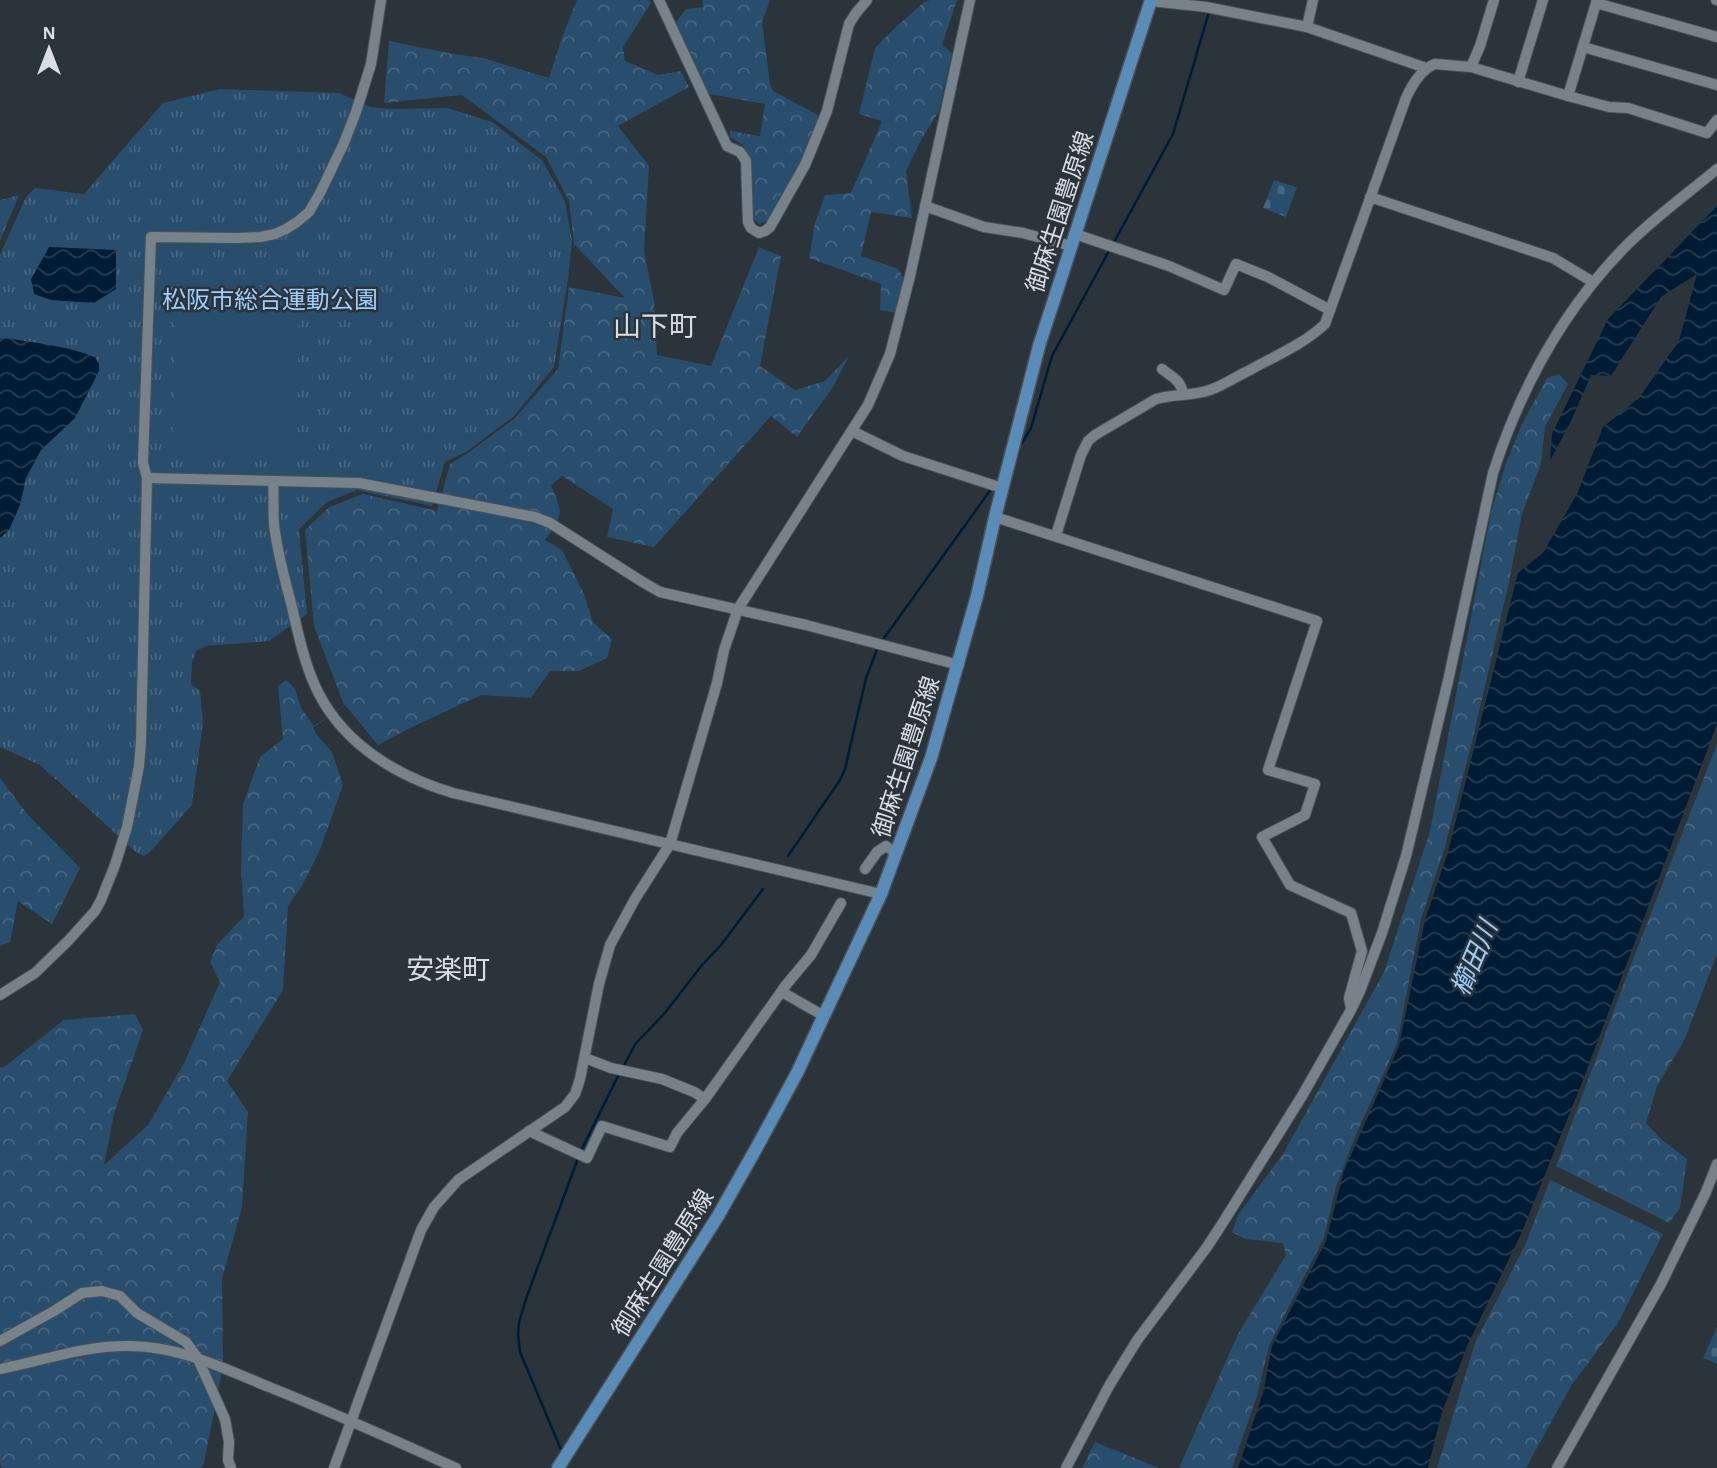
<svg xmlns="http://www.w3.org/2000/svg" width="1717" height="1468" font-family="'Alegreya Sans','Noto Sans JP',sans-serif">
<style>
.forest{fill:url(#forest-crowns)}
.cemetery{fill:url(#cemetery-stones)}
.park{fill:url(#park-tufts)}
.garden{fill:#294d6d}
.water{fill:url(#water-waves)}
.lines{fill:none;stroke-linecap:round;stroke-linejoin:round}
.stream{stroke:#001c34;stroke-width:2.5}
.minor-casing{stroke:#4a5258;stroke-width:12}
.major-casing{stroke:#4a5258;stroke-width:15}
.minor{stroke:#78828b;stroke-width:10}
.major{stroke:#5b8cb7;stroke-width:12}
.labels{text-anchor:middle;stroke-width:5;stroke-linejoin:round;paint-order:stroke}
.street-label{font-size:24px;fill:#d9dee4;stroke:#2b333b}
.park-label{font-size:24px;fill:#9dcefd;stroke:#2b333b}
.water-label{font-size:26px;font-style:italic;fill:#9ccefc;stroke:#2b333b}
.quarter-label{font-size:28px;fill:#d9dee4;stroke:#2b333b}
</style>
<defs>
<pattern id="forest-crowns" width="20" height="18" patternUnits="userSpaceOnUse" patternTransform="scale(1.75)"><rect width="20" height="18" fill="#294d6d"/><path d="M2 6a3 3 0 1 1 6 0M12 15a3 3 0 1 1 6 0" fill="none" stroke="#476682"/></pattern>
<pattern id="cemetery-stones" width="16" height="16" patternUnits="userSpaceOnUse" patternTransform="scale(1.75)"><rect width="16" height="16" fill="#294d6d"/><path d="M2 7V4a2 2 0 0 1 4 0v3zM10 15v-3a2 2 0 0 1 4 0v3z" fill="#476682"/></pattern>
<pattern id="park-tufts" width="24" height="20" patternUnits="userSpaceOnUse" patternTransform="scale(1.75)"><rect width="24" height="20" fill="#294d6d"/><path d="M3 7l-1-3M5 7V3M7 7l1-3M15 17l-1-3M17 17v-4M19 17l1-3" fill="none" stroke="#476682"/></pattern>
<pattern id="water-waves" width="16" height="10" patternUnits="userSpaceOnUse" patternTransform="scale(1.75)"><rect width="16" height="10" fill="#001c34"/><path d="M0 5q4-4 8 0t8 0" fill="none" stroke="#253d51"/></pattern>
</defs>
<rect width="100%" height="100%" fill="#2b333b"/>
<!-- forest -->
<g class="forest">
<path d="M577,0H649L651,3L623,47L625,61L658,75L681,71L689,87L618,126L649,166L644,251L654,301L657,355L711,366L759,247L781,256L760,366L795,390L825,381L849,356L833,387L797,437L771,416L654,547L607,537L613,509L562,476L551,485C563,515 564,513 545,540L562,550L584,594L593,622L612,639L607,658L579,671H550L531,698L481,695L410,728L378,745L345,705L313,728L316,734L332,752L343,785L320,850L302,886L288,906L283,990L227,1081L248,1112L242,1207L222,1279L223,1366L204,1463L201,1468H2L0,1464V1067L3,1068L64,1020L135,1014L143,1030L114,1114L104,1165L148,1125L184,1063L220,982L210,962L217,945L244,916L241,869L243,804L260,757L283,739L278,686L286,680L295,689L301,708L314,726L344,705L314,626L305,530L329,507L363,494L437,511L450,464L468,453L515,418L558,369L569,287L625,298L574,244L569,201L546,157L462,95L384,103L389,41L453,54L483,58L549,78L562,37Z"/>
<path d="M702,0H770L762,22L770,84L773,91L820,116L802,162L769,220L759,224L752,217L750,159L743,145L730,137V131L760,136L765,104L709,94L675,23L686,9L703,7Z"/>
<path d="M930,0H957L942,45L952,53L939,111L921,140L906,171L912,218L871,212L861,256L898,269L904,279L901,314L880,310L881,284L809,258L815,223L825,195L851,193L882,121L859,114L875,48L897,26L923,3Z"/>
<path d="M19,195L0,241V200Z"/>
<path d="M1559,374L1568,384L1545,427L1541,464L1522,514L1509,582L1473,738L1444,850L1421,919L1397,1044L1355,1137L1336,1187L1324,1238L1269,1346L1257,1396L1232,1468H1179L1238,1334L1286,1255L1283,1243L1245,1239L1232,1232L1238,1215L1283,1154L1384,972L1430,831L1491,512L1506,463L1522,424L1547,378Z"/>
<path d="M1717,744V954L1684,1041L1657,1086L1646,1123L1661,1139L1687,1159L1680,1208L1669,1223L1556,1166L1627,975Z"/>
<path d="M0,778L28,815L80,868L52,924L18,901L10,942L0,946Z"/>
<path d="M1550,1180L1663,1234L1618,1323L1571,1386L1526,1468H1437L1475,1343L1526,1243Z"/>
<path d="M1095,1442L1159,1468H1082Z"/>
</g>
<!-- cemetery -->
<g class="cemetery">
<path d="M1274,180L1297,187L1286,217L1263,208Z"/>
<path d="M1717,1327V1364L1703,1358Z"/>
</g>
<!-- park -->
<path class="park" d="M220,89L339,93L371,107L388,109L447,108L492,122L542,160L565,201L572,241L568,279L554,367L514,416L466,452L445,462L432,506L357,490L327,502L299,529L307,614L269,641L206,646L196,651L192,663L191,684L200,691L203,722L192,805L149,853L144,856L137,853L40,765L0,747V255L26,197L35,188L84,194L163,103Z"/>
<!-- garden -->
<path class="garden" d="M177,285L299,288L297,452H172Z"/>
<!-- water -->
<g class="water">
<path d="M1717,206V724L1581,1085L1521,1234L1467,1346L1441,1415L1428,1468H1238L1263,1393L1272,1346L1326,1241L1344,1171L1399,1046L1425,920L1448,852L1518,573L1543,553L1577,494L1603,427L1639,398L1679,341L1697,274L1661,297L1611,376L1591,375L1572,419L1550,461L1552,434L1608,319Z"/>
<path d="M49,247L116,250V289L94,303L51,300L34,294L31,279Z"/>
<path d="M6,338C36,343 67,346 95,357L99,364V371L75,418L41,450L26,478L20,505L9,530L0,538V339Z"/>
</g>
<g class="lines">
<!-- stream -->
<g class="stream">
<path d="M1113,244L1173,134L1209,12"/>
<path d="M1022,443L1031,428L1052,356L1110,249"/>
<path d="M882,641L991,489"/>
<path d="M788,856L840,780L845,769L866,678L878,647"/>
<path d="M622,1069L636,1043L664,1014L702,965L721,945L763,889"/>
<path d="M562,1452L520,1352L518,1334L519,1322L527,1296L580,1153L619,1074"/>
</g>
<!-- minor casing -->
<g class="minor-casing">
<g id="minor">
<path d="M659,0L727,146L740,152L746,161L748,222L751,228L759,233L765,231L770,227L805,165L827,111L849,24L856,13L867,0"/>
<path d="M1716,0H1717"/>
<path d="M1151,1L1206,7L1307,27L1426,68"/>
<path d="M1596,3L1717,37"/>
<path d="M1307,27L1313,0"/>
<path d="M1583,47L1717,85"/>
<path d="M1471,67L1480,46L1494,0"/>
<path d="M1518,82L1543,0"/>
<path d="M1568,96L1597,0"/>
<path d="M1370,197L1553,258L1593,282"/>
<path d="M925,206L984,227L1023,233L1071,246"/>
<path d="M1075,234L1169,266L1224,290L1236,264L1268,277L1330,310"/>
<path d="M1162,369C1172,377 1181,380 1183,394"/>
<path d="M852,431L903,456L1002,488"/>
<path d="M147,478L359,483L535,517L550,523L641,581L660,592L806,625L959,665"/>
<path d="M273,481C274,495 273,510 274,524C277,552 285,580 292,607C299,637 305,667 319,694C346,746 399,777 453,793L881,894"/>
<path d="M995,517L1317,621L1268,770L1315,784L1305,815L1262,837L1290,885L1351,913L1362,951L1349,998L1351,1008"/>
<path d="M1056,535L1081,455L1088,441L1095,435L1156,399C1174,394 1193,396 1210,390C1224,385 1237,376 1250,370C1275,356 1304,344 1325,324L1406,98C1412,85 1421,69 1435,64L1471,67L1568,96L1609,107L1628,108L1707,133L1717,120"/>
<path d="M865,869L877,852L886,846L896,853"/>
<path d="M782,992L824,1016"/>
<path d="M0,995L35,973L68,941L95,911L101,900L115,865L127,827L139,766L141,742L147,478L143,463L151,237L237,238L260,237L275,234L286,229L297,222L309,212L320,193L344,143L356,112L371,64L381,0"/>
<path d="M585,1058L611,1068L662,1079L694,1092L705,1099"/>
<path d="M529,1131L587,1158L602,1126L670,1147L677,1133L705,1099L786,985L811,955L841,903"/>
<path d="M0,1341L54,1311L82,1293L102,1291L120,1296L137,1313L186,1342L197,1357L225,1419L229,1442L228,1460L231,1468"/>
<path d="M0,1369C42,1361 82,1346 126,1346C177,1345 223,1368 269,1387C332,1412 394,1440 456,1468"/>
<path d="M334,1468L421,1230L434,1207L458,1180L565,1107L575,1094L580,1079L599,984L610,945L635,899L670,844L717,683L724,650L738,609L868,405L890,354L910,276L970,0"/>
<path d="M1066,1468L1109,1386L1128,1355L1138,1339L1207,1247L1222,1224L1302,1096L1351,1010L1360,991L1382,933L1406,856L1448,681L1493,473C1520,390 1563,311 1623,249C1652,219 1686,195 1717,169"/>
<path d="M1557,1468L1661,1284L1706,1192L1717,1164"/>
</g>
</g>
<!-- major casing -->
<g class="major-casing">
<path id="major" d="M558,1468L718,1216L757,1147L797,1073L881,894L931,758L977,596L995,517L1039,346L1151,0"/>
</g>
<!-- minor -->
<use href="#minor" class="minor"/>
<!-- major -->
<use href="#major" class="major"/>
</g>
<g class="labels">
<!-- street labels -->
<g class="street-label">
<text transform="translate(1060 212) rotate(-72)" y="8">御麻生園豊原線</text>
<text transform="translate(906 757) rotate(-72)" y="8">御麻生園豊原線</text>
<text transform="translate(663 1263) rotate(-58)" y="8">御麻生園豊原線</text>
</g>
<!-- park labels -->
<g class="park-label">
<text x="270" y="308">松阪市総合運動公園</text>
</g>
<!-- water labels -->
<g class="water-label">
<text transform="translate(1474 958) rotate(-67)" y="9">櫛田川</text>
</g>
<!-- quarter labels -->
<g class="quarter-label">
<text x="655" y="336">山下町</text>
<text x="448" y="979">安楽町</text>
</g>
</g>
<!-- north arrow -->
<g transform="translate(49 49)" stroke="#2b333b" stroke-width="5" paint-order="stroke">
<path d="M0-5L12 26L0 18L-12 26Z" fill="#d9dee4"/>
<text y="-10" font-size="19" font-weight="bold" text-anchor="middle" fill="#d9dee4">N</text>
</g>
</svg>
